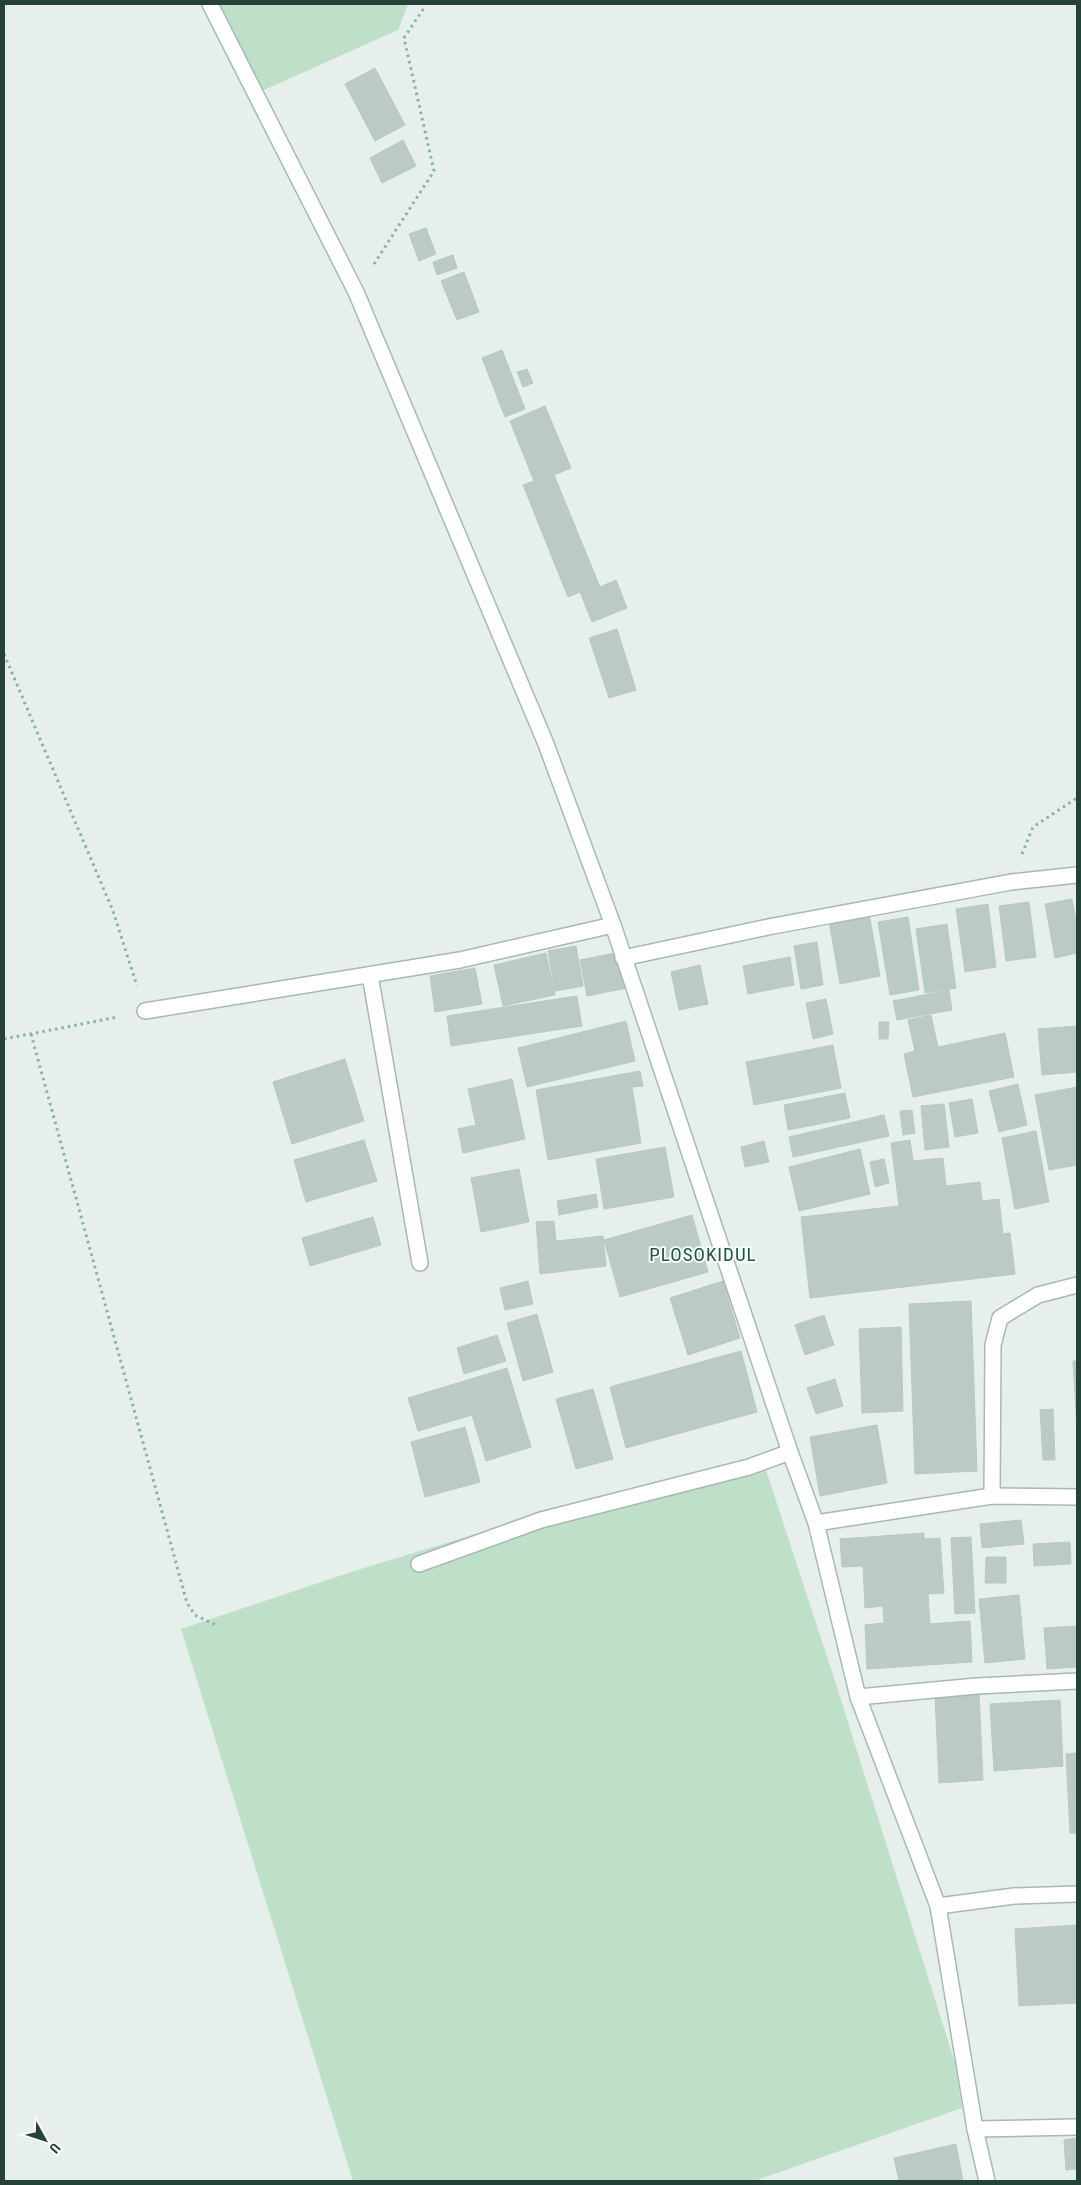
<svg xmlns="http://www.w3.org/2000/svg" width="1081" height="2185" font-family="'Roboto Condensed',sans-serif">
<style>
.green{fill:#bfe0c8}
.building{fill:#bbcac4;stroke:#b8c9c2}
.lines{fill:none;stroke-linecap:round;stroke-linejoin:round}
.street-casing{stroke:#a8b8b2;stroke-width:18}
.secondary-casing{stroke:#a4bbb3;stroke-width:18}
.path{stroke:#86b3a5;stroke-width:3;stroke-dasharray:2.5 4;stroke-linecap:butt}
.street{stroke:#fff;stroke-width:15}
.secondary{stroke:#fff;stroke-width:15}
.labels{text-anchor:middle;stroke-width:4;stroke-linejoin:round;paint-order:stroke}
.quarter-label{font-size:19px;letter-spacing:1px;fill:#1f5548;stroke:#f7fbf9}
</style>
<rect width="100%" height="100%" fill="#e6efeb"/>
<!-- green -->
<g class="green">
<path d="M200,4H408L398,30L255,94Z"/>
<path d="M764,1464L836,1684L955,2063L962,2108L754,2181H353L181,1629L351,1572L495,1528Z"/>
</g>
<!-- building -->
<g class="building">
<path d="M375,68L405,125L375,141L345,84Z"/>
<path d="M403,140L416,166L382,183L370,158Z"/>
<path d="M426,228L436,254L419,261L409,234Z"/>
<path d="M453,255L457,268L437,275L433,262Z"/>
<path d="M464,272L479,312L457,320L441,281Z"/>
<path d="M502,350L525,409L505,417L482,358Z"/>
<path d="M527,369L533,383L523,387L517,372Z"/>
<path d="M545,406L571,468L554,475L600,587L616,580L627,608L592,622L580,592L568,597L523,485L534,481L510,421Z"/>
<path d="M617,629L636,690L609,698L589,638Z"/>
<path d="M1072,899L1077,926V953L1055,958L1045,904Z"/>
<path d="M1029,902L1036,957L1006,961L999,906Z"/>
<path d="M988,904L996,967L965,972L956,909Z"/>
<path d="M869,913L880,976L840,984L829,921Z"/>
<path d="M908,917L919,990L890,995L878,922Z"/>
<path d="M947,924L956,988L925,993L916,929Z"/>
<path d="M817,942L823,985L801,989L794,946Z"/>
<path d="M576,946L583,986L555,991L548,951Z"/>
<path d="M620,952L627,988L587,996L580,960Z"/>
<path d="M546,953L555,995L503,1006L494,965Z"/>
<path d="M790,957L794,985L748,994L743,966Z"/>
<path d="M700,965L708,1004L679,1010L671,972Z"/>
<path d="M475,968L482,1004L435,1012L430,976Z"/>
<path d="M949,990L952,1010L897,1020L893,1001Z"/>
<path d="M577,996L582,1026L451,1046L447,1016Z"/>
<path d="M826,999L833,1034L813,1039L806,1003Z"/>
<path d="M931,1015L938,1047L1005,1033L1014,1077L913,1097L904,1054L915,1051L908,1020Z"/>
<path d="M626,1021L635,1061L527,1087L518,1048Z"/>
<path d="M879,1022H889L888,1039H879Z"/>
<path d="M1077,1026V1072L1042,1075L1038,1029Z"/>
<path d="M833,1045L841,1088L754,1105L746,1062Z"/>
<path d="M345,1059L364,1121L292,1144L273,1082Z"/>
<path d="M640,1071L643,1086L632,1087L641,1143L548,1160L536,1090Z"/>
<path d="M512,1079L525,1139L463,1153L458,1129L476,1125L468,1089Z"/>
<path d="M1018,1084L1027,1125L999,1132L989,1091Z"/>
<path d="M1077,1087V1165L1049,1170L1035,1095Z"/>
<path d="M845,1093L850,1118L788,1130L784,1105Z"/>
<path d="M972,1099L978,1133L955,1137L949,1103Z"/>
<path d="M944,1104L949,1147L925,1150L921,1106Z"/>
<path d="M912,1110L915,1133L903,1135L900,1111Z"/>
<path d="M884,1115L889,1136L793,1157L789,1137Z"/>
<path d="M1036,1131L1049,1202L1015,1209L1002,1138Z"/>
<path d="M364,1140L377,1181L306,1202L294,1160Z"/>
<path d="M910,1140L913,1161L943,1158L946,1186L980,1182L982,1201L999,1199L1003,1234L1010,1233L1015,1274L810,1298L801,1217L899,1206L891,1143Z"/>
<path d="M764,1141L769,1162L745,1167L741,1147Z"/>
<path d="M665,1147L674,1197L604,1209L596,1159Z"/>
<path d="M860,1149L870,1194L799,1211L789,1167Z"/>
<path d="M884,1159L889,1183L875,1187L870,1162Z"/>
<path d="M519,1169L529,1222L481,1232L471,1178Z"/>
<path d="M596,1194L598,1207L559,1215L557,1201Z"/>
<path d="M692,1215L708,1272L620,1297L604,1240Z"/>
<path d="M373,1217L381,1245L310,1266L302,1238Z"/>
<path d="M554,1221L556,1241L603,1236L606,1266L540,1274L536,1222Z"/>
<path d="M528,1281L533,1304L505,1310L500,1288Z"/>
<path d="M723,1281L740,1338L688,1355L670,1298Z"/>
<path d="M971,1301L977,1471L915,1474L909,1304Z"/>
<path d="M537,1314L553,1372L523,1381L507,1323Z"/>
<path d="M824,1315L834,1345L805,1355L795,1325Z"/>
<path d="M901,1327L903,1411L862,1413L859,1329Z"/>
<path d="M497,1335L506,1361L464,1374L457,1348Z"/>
<path d="M741,1351L757,1412L626,1448L610,1387Z"/>
<path d="M1073,1361H1077V1428Z"/>
<path d="M507,1368L531,1447L486,1461L472,1415L418,1431L408,1398Z"/>
<path d="M835,1379L843,1406L816,1414L807,1388Z"/>
<path d="M593,1389L613,1459L576,1469L556,1399Z"/>
<path d="M1053,1409L1055,1460H1043L1040,1410Z"/>
<path d="M877,1425L887,1483L820,1496L810,1437Z"/>
<path d="M465,1427L480,1482L425,1497L411,1442Z"/>
<path d="M1021,1520L1024,1544L982,1548L980,1524Z"/>
<path d="M924,1533V1539L940,1538L944,1593L928,1594L930,1624L970,1621L972,1662L867,1669L865,1625L884,1623L883,1606L865,1608L863,1566L842,1567L840,1539Z"/>
<path d="M971,1537L975,1613L955,1614L951,1538Z"/>
<path d="M1070,1542L1071,1564L1034,1566L1033,1544Z"/>
<path d="M986,1557H1006V1583H985Z"/>
<path d="M1019,1595L1025,1659L985,1663L979,1599Z"/>
<path d="M1077,1626V1667L1047,1669L1044,1628Z"/>
<path d="M979,1694L983,1780L939,1783L935,1697Z"/>
<path d="M1060,1700L1063,1766L994,1771L990,1704Z"/>
<path d="M1077,1753V1833H1070L1066,1754Z"/>
<path d="M1077,1925V2003L1019,2006L1015,1929Z"/>
<path d="M1077,2138V2169L1066,2170L1064,2140Z"/>
<path d="M956,2144L963,2181H899L894,2158Z"/>
</g>
<g class="lines">
<!-- street casing -->
<g class="street-casing">
<g id="street">
<path d="M623,958L773,926L1011,882L1077,875"/>
<path d="M370,975L420,1263"/>
<path d="M145,1011L460,960L613,925"/>
<path d="M992,1496L993,1345L1000,1318L1038,1295L1077,1285"/>
<path d="M816,1523L992,1496L1077,1497"/>
<path d="M419,1564L541,1520L749,1467L790,1452"/>
<path d="M858,1697L977,1686L1077,1681"/>
<path d="M938,1906L1014,1896L1077,1894"/>
<path d="M975,2129L1077,2127"/>
</g>
</g>
<!-- secondary casing -->
<g class="secondary-casing">
<path id="secondary" d="M210,4L356,292L546,744L613,925L790,1452L816,1523L858,1697L938,1906L975,2129L987,2181"/>
</g>
<!-- path -->
<g class="path">
<path d="M374,264L434,171L404,38L424,8V4"/>
<path d="M4,654L113,911L137,986"/>
<path d="M1022,854L1033,827L1077,798"/>
<path d="M31,1034L187,1603L195,1615L216,1625"/>
<path d="M4,1039L118,1017"/>
</g>
<!-- street -->
<use href="#street" class="street"/>
<!-- secondary -->
<use href="#secondary" class="secondary"/>
</g>
<g class="labels">
<!-- quarter labels -->
<g class="quarter-label">
<text x="703" y="1261">PLOSOKIDUL</text>
</g>
</g>
<!-- border -->
<rect width="1081" height="2185" fill="none" stroke="#24423a" stroke-width="10"/>
<!-- north arrow -->
<g transform="translate(45 2140) rotate(130)" stroke="#f7fbf9" stroke-width="4" paint-order="stroke">
<path d="M0-4L9 19L0 12L-9 19Z" fill="#24423a"/>
<text y="-8" font-size="14" font-weight="bold" text-anchor="middle" fill="#24423a">U</text>
</g>
</svg>
